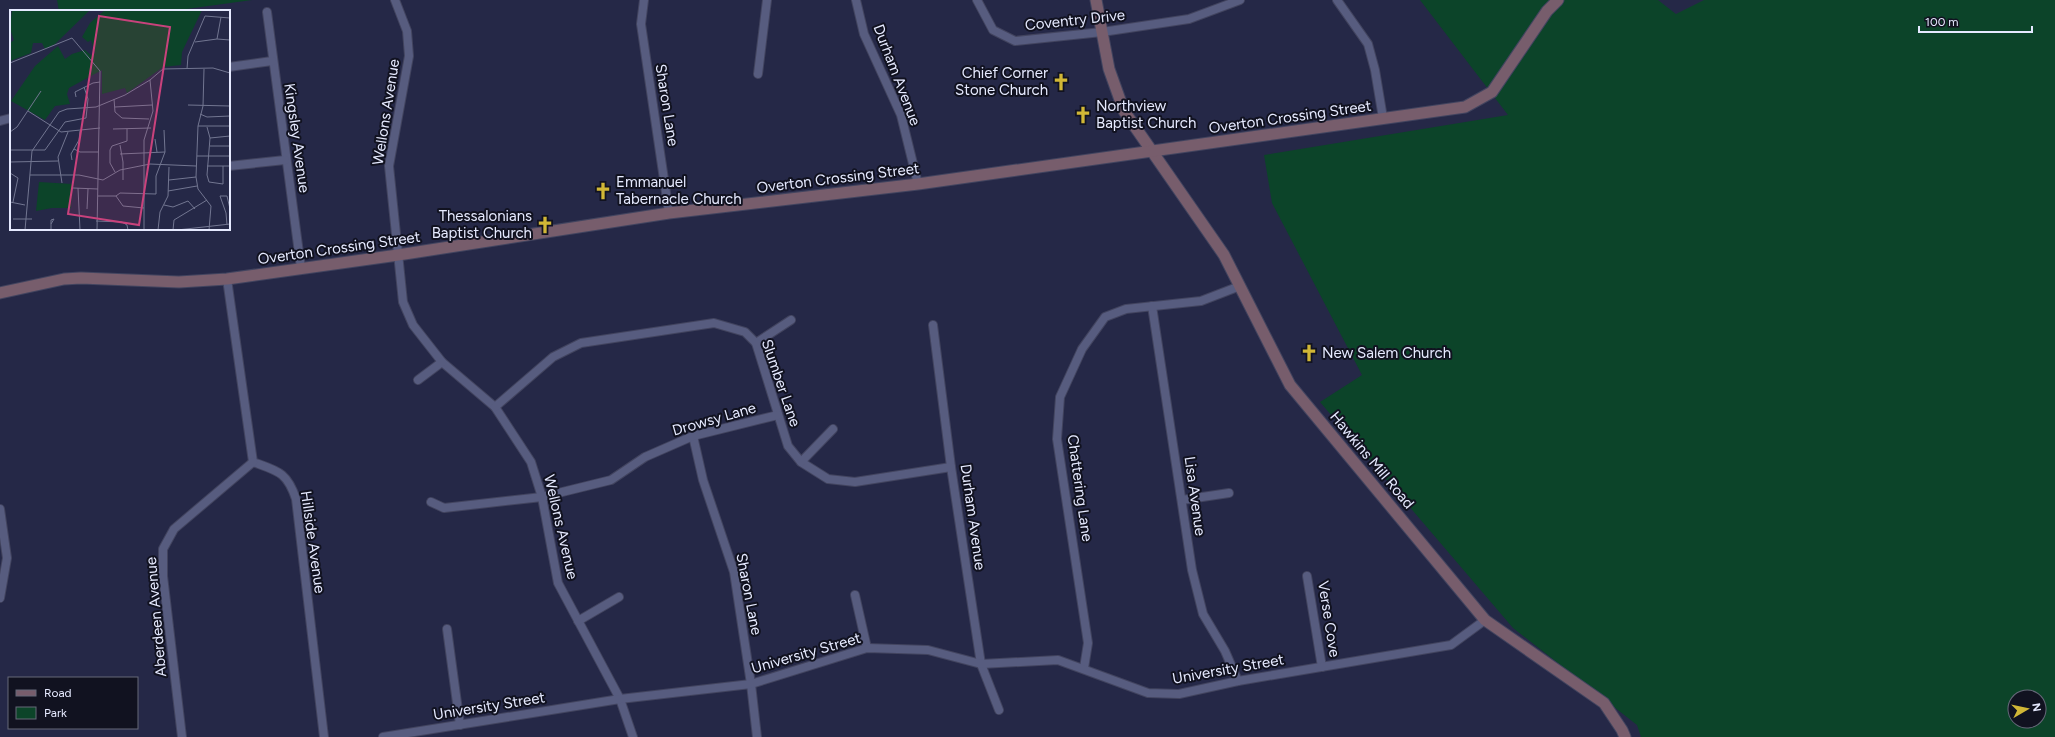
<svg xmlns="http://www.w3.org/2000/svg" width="2055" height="737" font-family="Figtree,sans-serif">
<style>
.green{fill:#0c4429;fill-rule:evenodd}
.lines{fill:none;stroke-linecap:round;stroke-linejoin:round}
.street-casing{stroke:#42445f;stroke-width:10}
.secondary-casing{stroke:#42445f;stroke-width:13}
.street{stroke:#575c7f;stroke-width:8}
.secondary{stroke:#775d6c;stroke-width:11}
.labels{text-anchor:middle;stroke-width:4;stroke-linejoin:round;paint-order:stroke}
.street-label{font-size:15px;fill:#e6eaff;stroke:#111220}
.poi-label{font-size:15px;fill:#e6eaff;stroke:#111220;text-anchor:start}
.inset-road{fill:none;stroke:#727691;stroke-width:1}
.view{fill:#c9427c;fill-opacity:0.15;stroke:#c9427c;stroke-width:2}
.inset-edge{fill:none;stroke:#e6eaff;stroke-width:2}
</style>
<rect width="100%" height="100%" fill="#252847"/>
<!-- green -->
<g class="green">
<path d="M57,0H252L172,11H59Z"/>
<path d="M1420,0H1658L1676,14L1704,0H2055V737H1641L1637,725L1513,628L1320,402L1362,375L1272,203L1264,155L1508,115ZM2015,697H2039V721H2015Z"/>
</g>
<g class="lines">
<!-- street casing -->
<g class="street-casing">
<g id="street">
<path d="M395,0L407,31L409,56L389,166L403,302L413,325L442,362L495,407L531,462L542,497L558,583L620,699L633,737"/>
<path d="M644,0L641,24L669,213"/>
<path d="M856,0L864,34L901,115L918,184"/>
<path d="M977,0L993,30L1015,41L1102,32L1189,19L1240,0"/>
<path d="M1337,0L1368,44L1375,70L1383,118"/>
<path d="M267,12L301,268"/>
<path d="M229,67L272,61"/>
<path d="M758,74L767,0"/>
<path d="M0,121L11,118"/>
<path d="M229,166L285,160"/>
<path d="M227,279L253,462C278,471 287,472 296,499L324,737"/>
<path d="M1152,306L1192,570L1203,614L1225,651L1238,681"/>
<path d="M933,325L951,467L981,664L999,710"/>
<path d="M756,343L791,320"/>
<path d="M418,380L442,362"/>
<path d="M495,407L553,357L581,343L714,323L745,332L756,343L788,446L801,462L828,479L855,482L951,467"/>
<path d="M693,436L703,480L734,572L751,684L757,737"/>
<path d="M801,462L833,429"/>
<path d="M1182,500L1229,493"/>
<path d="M431,502L444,508L542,497L611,480L645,457L693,436L778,415"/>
<path d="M0,509L7,558L0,598"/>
<path d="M1307,576L1322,667"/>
<path d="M855,595L867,648"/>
<path d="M578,621L619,597"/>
<path d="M447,629L460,725"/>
<path d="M1084,668L1088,643L1057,439L1060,397L1082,349L1105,317L1126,309L1201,301L1240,286"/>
<path d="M182,737L163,576V549L174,529L253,462"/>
<path d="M383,737L620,699L751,684L867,648L928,650L981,664L1058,660L1148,693L1179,694L1238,681L1451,645L1485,620"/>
</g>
</g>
<!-- secondary casing -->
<g class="secondary-casing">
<g id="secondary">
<path d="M1096,0L1109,69L1124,111L1224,255L1290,385L1485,620L1604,703L1622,730L1625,737"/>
<path d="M0,293L64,279L81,278L179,282L227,279L398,255L669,213L918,184L1465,107L1492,92L1547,11L1558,0"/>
</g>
</g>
<!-- street -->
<use href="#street" class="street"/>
<!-- secondary -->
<use href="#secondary" class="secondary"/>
</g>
<!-- icons -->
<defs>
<g id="church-bare" transform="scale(1.38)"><path d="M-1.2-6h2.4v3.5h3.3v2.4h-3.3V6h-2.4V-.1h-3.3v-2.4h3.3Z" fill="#d1b736" stroke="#111220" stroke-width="2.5" paint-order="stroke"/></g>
</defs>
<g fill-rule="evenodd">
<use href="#church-bare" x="1061" y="82"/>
<use href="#church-bare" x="1083" y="115"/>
<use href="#church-bare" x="603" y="191"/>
<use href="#church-bare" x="545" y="225"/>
<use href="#church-bare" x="1309" y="353"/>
</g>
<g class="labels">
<!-- street labels -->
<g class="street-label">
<text transform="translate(1075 20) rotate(-6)" y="5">Coventry Drive</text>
<text transform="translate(897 75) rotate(69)" y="5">Durham Avenue</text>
<text transform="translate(667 105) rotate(81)" y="5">Sharon Lane</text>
<text transform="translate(386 112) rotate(-81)" y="5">Wellons Avenue</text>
<text transform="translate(1290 117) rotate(-8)" y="5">Overton Crossing Street</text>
<text transform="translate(297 138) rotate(82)" y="5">Kingsley Avenue</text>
<text transform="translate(838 178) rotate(-7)" y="5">Overton Crossing Street</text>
<text transform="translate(339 248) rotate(-8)" y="5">Overton Crossing Street</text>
<text transform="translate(781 383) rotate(71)" y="5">Slumber Lane</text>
<text transform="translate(714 419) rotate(-16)" y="5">Drowsy Lane</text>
<text transform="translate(1372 460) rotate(50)" y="5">Hawkins Mill Road</text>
<text transform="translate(1080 488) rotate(82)" y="5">Chattering Lane</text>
<text transform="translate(1195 496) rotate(82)" y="5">Lisa Avenue</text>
<text transform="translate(973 517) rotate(82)" y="5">Durham Avenue</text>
<text transform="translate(561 527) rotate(77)" y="5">Wellons Avenue</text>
<text transform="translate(313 542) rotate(82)" y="5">Hillside Avenue</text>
<text transform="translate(749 594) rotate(79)" y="5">Sharon Lane</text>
<text transform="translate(156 617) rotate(-95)" y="5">Aberdeen Avenue</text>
<text transform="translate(1329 619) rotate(81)" y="5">Verse Cove</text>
<text transform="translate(806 653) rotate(-16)" y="5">University Street</text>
<text transform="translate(1228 669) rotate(-10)" y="5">University Street</text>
<text transform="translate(489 706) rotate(-9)" y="5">University Street</text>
</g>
<!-- poi labels -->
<g class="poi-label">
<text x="1048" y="78" text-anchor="end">Chief Corner<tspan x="1048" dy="17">Stone Church</tspan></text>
<text x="1096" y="111">Northview<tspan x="1096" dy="17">Baptist Church</tspan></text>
<text x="616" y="187">Emmanuel<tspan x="616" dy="17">Tabernacle Church</tspan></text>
<text x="532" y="221" text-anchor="end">Thessalonians<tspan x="532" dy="17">Baptist Church</tspan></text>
<text x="1322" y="358">New Salem Church</text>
</g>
</g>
<!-- overview -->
<g transform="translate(10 10)">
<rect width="220" height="220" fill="#252847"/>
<path d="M2,0H80L45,34L35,39L32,33H23L21,43L0,51V33L4,30L0,19ZM95,0H192L172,42L171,55L153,57L117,83L115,78L92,84V60L59,78L57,84L60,94L45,96L35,110L1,91L25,56L48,36L55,49L62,44L75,40L81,45L85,43L81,30L78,32L72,27L80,13ZM29,172L62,174L61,198H42L26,201Z" fill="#0c4429"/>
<path class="inset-road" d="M207,29L211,7M185,32L207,29L220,30M0,53L62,28L90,61L87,220M177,59L178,46L195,6L220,8M194,59L193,96L188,116L186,167L188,179L201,196L199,220M66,87L65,82L83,73L90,72M104,89L105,102L112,108L139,109M178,95L220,96M105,97L142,95M18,101L51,122L90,118M190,104L197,107L220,106M188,116H220M197,117L200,128L197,165L199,172L213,174V156M103,119L141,118M0,122L7,117L31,81M200,128L220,126M145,129L147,142M110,135L113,152V170M200,136H220M64,139L70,142H89M0,140H35L55,112L76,108L78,89L74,77M110,144L155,142M187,146H220M62,150L61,144L69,130L70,121M0,152L48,151M197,156H220M105,162L100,153V140L102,136L117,131V119M0,163L8,168L3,192M20,165H69L93,170L110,160L140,154L186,156M159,170L186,167M52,173L48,147L58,122M63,178L88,179M68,178L70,220M158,181L187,176M88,186H106L110,183L146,184V166L155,142L154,120M106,186L113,196L134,198M0,192L15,195M154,195L163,197L178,191L185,199M77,199L78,179M3,209H22M86,211L112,212L117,215L118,220M217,215L216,203L210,186H217L220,199M15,220L22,141L49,102L57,99L86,97L115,85L140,70L153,59L203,58L220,63M41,220V210L44,209L41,214M134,220V130L143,101L140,70M148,220L150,202L158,186L159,157M163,220L164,210L197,190M167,220L220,214"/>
<path class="view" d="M89,6L160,17L129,215L58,204Z"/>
<rect width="220" height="220" class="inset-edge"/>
</g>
<!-- legend -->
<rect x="8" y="677" width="130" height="52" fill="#111220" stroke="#666879"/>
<rect x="16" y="690" width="20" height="6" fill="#775d6c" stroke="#666879"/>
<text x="44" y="697" font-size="12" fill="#e6eaff">Road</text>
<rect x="16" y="707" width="20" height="12" fill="#0c4429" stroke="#666879"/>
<text x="44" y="717" font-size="12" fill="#e6eaff">Park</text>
<!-- north arrow -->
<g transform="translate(2027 709) rotate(81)"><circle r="19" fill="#111220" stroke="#666879"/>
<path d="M0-3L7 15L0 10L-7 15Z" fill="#d1b736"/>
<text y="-6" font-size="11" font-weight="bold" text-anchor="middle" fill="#e6eaff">N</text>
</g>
<!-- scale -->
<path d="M1919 26v6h113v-6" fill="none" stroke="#e6eaff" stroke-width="2"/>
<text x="1925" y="26" font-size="12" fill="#e6eaff" stroke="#111220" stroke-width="3" paint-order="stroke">100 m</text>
</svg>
